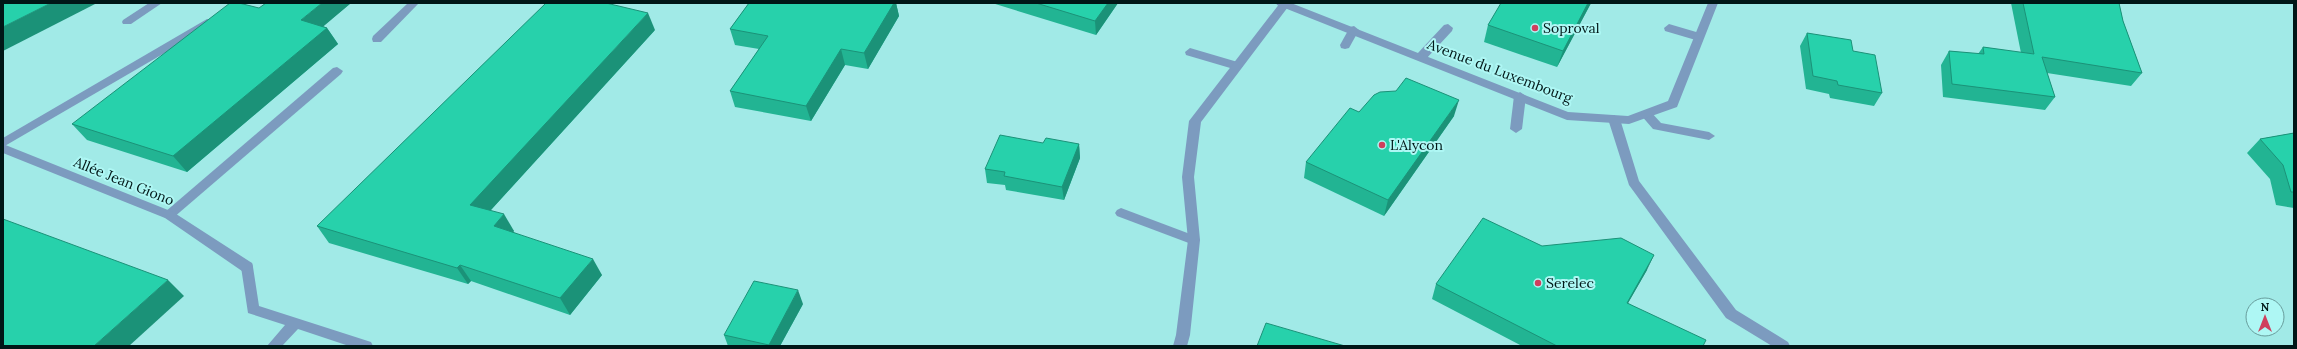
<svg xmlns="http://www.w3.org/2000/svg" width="2297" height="349" font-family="Lora,serif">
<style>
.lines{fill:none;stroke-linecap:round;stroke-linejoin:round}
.service{fill:#7c9bbf;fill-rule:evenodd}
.minor{fill:#7c9bbf;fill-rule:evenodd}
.tertiary{fill:#7c9bbf;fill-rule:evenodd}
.wall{fill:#22b493}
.shaded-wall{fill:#1b9278}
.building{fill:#27d1ab;stroke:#1b9278}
.poi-dot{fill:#cf3f5d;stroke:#aef7f4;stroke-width:1.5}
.labels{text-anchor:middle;stroke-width:4;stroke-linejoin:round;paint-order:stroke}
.poi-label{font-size:14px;fill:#001717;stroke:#aef7f4;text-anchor:start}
.street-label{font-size:14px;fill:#001717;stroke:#aef7f4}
</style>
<rect width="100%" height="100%" fill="#a1eae7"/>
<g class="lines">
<!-- service -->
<g class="service">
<path d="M149,3H162L131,24H123L122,22L123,20Z"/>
<path d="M408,3H419L381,42H373L372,39L373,36Z"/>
<path d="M207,19L211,20L212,23L211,26L3,147V138Z"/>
<path d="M1448,24L1453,28L1452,31L1425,60H1417L1416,57L1417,54L1444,25Z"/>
<path d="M1669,24L1703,34L1704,37L1699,41L1665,31L1664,28Z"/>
<path d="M1354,26L1359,30L1349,48L1345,49L1341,48L1340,45L1350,27Z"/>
<path d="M1190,48L1241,63L1243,66L1237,70L1186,55L1185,52Z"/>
<path d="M337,67L343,71L341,74L173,218H165L163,215L165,212L333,68Z"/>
<path d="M1520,92L1526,96L1522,129L1516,133L1510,129L1514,96Z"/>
<path d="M1646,110L1650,111L1661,123L1709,132L1715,136L1709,140L1653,129L1640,114Z"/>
<path d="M1614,115L1620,119L1639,181L1736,310L1788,342L1790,346H1772L1726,318L1629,185L1608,119Z"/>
<path d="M1121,208L1198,237L1200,240L1198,243L1194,245L1117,216L1115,213L1117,210Z"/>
<path d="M247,262L252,263L253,267L259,306L371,342L373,346H349L298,329L282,346H267L285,325L248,313L241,267L242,263Z"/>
</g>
<!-- minor -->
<g class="minor">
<path d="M1276,3H1291L1568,112L1628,116L1668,101L1708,3H1718L1677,107L1629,124L1567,120L1277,5Z"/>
<path d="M3,144L173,212L252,263L253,267L252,271H242L165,218L3,153Z"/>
</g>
<!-- tertiary -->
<path class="tertiary" d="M1280,3H1291L1201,122L1194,177L1200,240L1190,335L1187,346H1173L1176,335L1188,240L1182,177L1189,121Z"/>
</g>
<!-- wall -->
<g class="wall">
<path d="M351,3L323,26L327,28L338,44L187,172L87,140L72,124Z"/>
<path d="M749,3H896L899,16L868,69L845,65L811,121L735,107L730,91L759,49L735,45L730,29Z"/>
<path d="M992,3H1118L1096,35Z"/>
<path d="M1591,3L1557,67L1484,42L1488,25Z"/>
<path d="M2011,3H2119L2123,21L2142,73L2131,86L2047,73L2055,97L2045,110L1943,97L1941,65L1949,51L1978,54L1983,47L2021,53Z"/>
<path d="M655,30L490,211L514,231L513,232L602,275L570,315L471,281L468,284L329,243L317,226Z"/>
<path d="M1807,33L1853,51L1882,93L1874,106L1830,98L1829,94L1806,89L1800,46Z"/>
<path d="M1359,112L1454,116L1384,216L1304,178L1306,162Z"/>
<path d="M2294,133V208L2276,205L2270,179L2247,153L2260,139Z"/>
<path d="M1043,143L1079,144L1080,158L1064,200L1006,190L1005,185L987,183L985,169Z"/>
<path d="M1542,246L1647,270L1628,303L1703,346H1522L1432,299L1436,284Z"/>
<path d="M803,304L780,346H728L724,335Z"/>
</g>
<!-- shaded-wall -->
<g class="shaded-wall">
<path d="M51,3H97L3,51V27Z"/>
<path d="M322,3H351L312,36L301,20Z"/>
<path d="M894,3H896L899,16L868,69L864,53Z"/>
<path d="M1108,3H1118L1096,35L1095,21Z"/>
<path d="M1588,3H1591L1557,67L1563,51Z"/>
<path d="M648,13L655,30L480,222L470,205Z"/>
<path d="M327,28L338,44L187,172L173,156Z"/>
<path d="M841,49L845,65L811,121L806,106Z"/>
<path d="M1459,100L1454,116L1384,216L1388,200Z"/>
<path d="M1079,144L1080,158L1064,200L1062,187Z"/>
<path d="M504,214L514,231L504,243L494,226Z"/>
<path d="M1654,255L1647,270L1620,317L1627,303Z"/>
<path d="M593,259L602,275L570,315L560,298Z"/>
<path d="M460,265L471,281L468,284L457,268Z"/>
<path d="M168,280L184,296L129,346H94Z"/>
<path d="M798,290L803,304L780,346H770L769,345Z"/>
</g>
<!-- building -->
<g class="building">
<path d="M3,3H51L3,27Z"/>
<path d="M230,3H239L259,8L266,3H322L301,20L327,28L173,156L72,124Z"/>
<path d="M546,3H606L648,13L470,205L504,214L494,226L593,259L560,298L460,265L457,268L317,226Z"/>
<path d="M749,3H894L864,53L841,49L806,106L730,91L768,36L730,29Z"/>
<path d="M1036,3H1108L1095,21Z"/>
<path d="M1501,3H1588L1563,51L1488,25Z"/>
<path d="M2023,3H2119L2123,21L2142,73L2042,57L2055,97L1952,84L1949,51L1984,54L1983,47L2034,54Z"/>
<path d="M1807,33L1851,40L1853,51L1875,55L1882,93L1838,85L1837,81L1813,76Z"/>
<path d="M1406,78L1459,100L1388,200L1306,162L1350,108L1359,112L1374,95L1380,92L1396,91Z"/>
<path d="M2294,133V192H2291L2283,165L2260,139Z"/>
<path d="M1000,135L1043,143L1046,138L1079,144L1062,187L1004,176L1005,172L985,169Z"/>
<path d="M1483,218L1542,246L1621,238L1654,255L1627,303L1706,340L1703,346H1557L1436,284Z"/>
<path d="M3,219L168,280L94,346H3Z"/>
<path d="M754,281L798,290L769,345L724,335Z"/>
<path d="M1266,323L1345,346H1257Z"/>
</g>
<!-- markers -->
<g class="poi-dot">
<circle cx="1535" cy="28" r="4"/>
<circle cx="1382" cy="145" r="4"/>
<circle cx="1538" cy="283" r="4"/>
</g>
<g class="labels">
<!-- poi labels -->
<g class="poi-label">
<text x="1543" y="33">Soproval</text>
<text x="1390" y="150">L'Alycon</text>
<text x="1546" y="288">Serelec</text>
</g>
<!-- street labels -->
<g class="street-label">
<text transform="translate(1500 71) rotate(21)" y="5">Avenue du Luxembourg</text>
<text transform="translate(124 181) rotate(22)" y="5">Allée Jean Giono</text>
</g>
</g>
<!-- border -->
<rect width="2297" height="349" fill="none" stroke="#001717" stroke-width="8"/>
<!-- north arrow -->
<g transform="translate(2265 317)"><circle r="19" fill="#aef7f4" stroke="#689d9c"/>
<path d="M0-3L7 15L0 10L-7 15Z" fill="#cf3f5d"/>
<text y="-6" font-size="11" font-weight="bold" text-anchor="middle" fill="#001717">N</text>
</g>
</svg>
